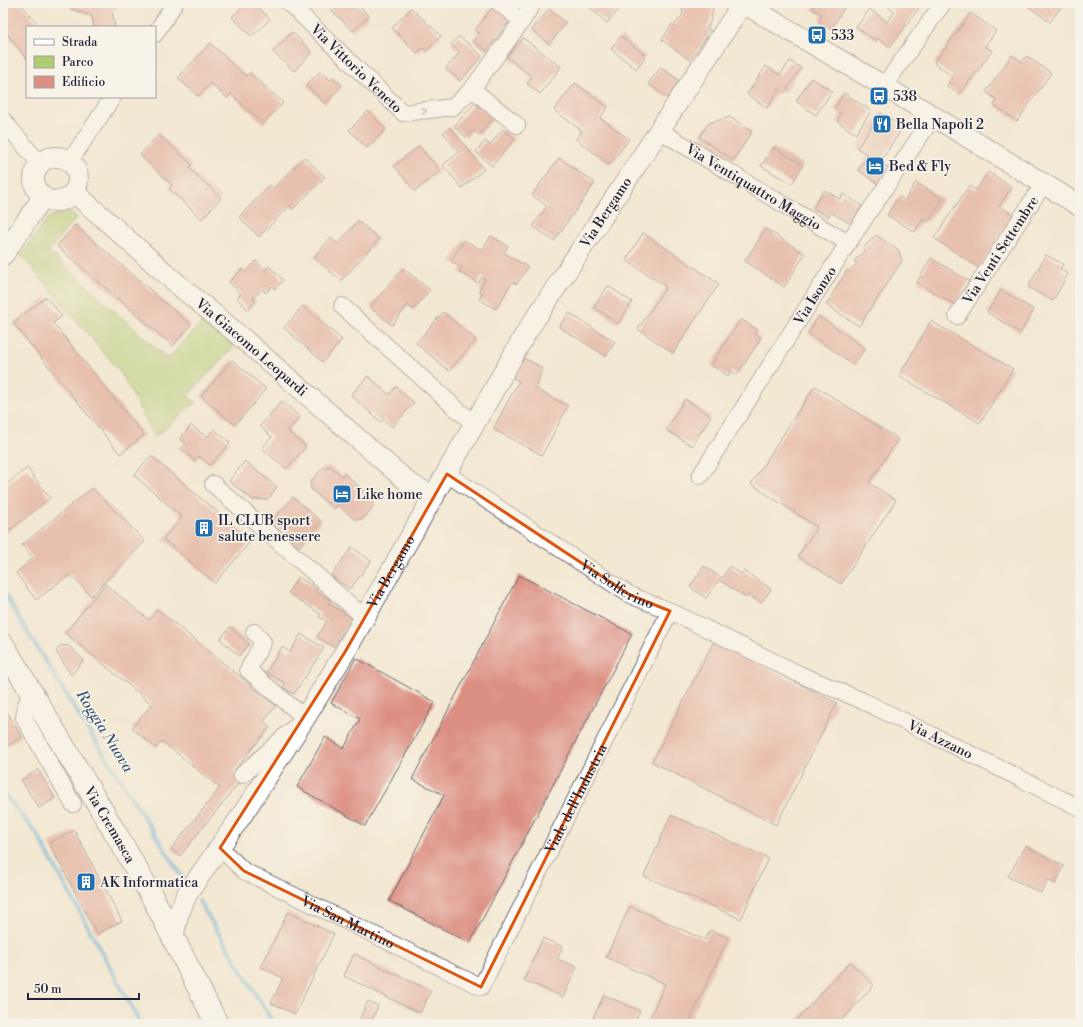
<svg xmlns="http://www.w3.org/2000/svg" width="1083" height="1027" font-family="'Libre Bodoni',serif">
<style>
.park{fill:#b0cd73;stroke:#697857}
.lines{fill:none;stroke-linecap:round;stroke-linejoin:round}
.stream{stroke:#62aedb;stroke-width:4.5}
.building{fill:#dc9083}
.minor-casing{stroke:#6b6770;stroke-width:18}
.tertiary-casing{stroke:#6b6770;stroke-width:22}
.secondary-casing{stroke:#6b6770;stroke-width:24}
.minor{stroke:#fff;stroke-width:16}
.tertiary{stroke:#fff;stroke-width:20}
.secondary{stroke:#fff;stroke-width:22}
.oneway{stroke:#9c9ca7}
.marked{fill:none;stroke:#de560e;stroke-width:3;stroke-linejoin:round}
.labels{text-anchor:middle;stroke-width:3.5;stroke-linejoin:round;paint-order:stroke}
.poi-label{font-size:14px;fill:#22223b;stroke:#f7f3e8;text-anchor:start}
.street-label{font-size:14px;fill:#22223b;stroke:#f7f3e8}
.water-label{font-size:15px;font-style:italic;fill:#385373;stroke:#f7f3e8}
</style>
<rect width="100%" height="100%" fill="#f7f3e8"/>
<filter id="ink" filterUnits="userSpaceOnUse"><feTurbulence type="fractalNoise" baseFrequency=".025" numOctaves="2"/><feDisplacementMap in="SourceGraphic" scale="8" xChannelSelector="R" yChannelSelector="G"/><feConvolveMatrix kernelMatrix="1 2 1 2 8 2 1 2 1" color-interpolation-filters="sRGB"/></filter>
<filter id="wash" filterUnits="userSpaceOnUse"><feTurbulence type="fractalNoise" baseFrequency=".012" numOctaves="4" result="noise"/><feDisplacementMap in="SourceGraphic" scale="16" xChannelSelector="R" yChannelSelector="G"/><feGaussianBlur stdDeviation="0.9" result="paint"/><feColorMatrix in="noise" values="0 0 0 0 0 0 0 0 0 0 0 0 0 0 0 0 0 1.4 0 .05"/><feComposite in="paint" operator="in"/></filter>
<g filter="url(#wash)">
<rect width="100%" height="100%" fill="#f3e8d2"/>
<!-- park -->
<path class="park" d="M67,211L77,217L48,251L168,359L206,318L236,344L187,396L196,402L155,437L121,373L21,255L49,217Z"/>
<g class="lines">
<!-- stream -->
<g class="stream">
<path d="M3,592L65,693L186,883"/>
<path d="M3,793L37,834L141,1024"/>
<path d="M199,901L274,1024"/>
</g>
</g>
<g id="blocks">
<!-- building -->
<g class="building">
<path d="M3,3H20L40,27H27V59L3,29Z"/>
<path d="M73,3H121L112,12L115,27H94L92,16L71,9Z"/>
<path d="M246,3H254L270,19L252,37L232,17Z"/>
<path d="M324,3H356L369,16L353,31Z"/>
<path d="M585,3H625L607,23Z"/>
<path d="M676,3H711L713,11L710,22L707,28L711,31L690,60L662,40L672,24L674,26L683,14L682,8Z"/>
<path d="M815,3H847L832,28L819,21L822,15L812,9Z"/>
<path d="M883,3H912L919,8L890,47L878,38L876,41L856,27L870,9L887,22L895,12Z"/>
<path d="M1027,3H1064L1050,22L1026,5Z"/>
<path d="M494,5L512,18L487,51L473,41L479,33L475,30Z"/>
<path d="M411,8L441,36L426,51L423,48L417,53L392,28Z"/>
<path d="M549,9L566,23L549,44L532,30Z"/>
<path d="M971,13L996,31L985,46L992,51L959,95L947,86L953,77L934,63Z"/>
<path d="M292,32L312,52L294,71L273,52Z"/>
<path d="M459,36L482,56L460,81L446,68L460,52L451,45Z"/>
<path d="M621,36L646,56L636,69L611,49Z"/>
<path d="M523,38L561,67L540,94L527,84L532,77L507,57Z"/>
<path d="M210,43L246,76L250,73L283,103L263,124L231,94L227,98L211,83L198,96L178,78Z"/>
<path d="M1012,55L1022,62L1027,56L1051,73L1017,121L994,105L997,100L986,92Z"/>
<path d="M790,61L801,68L784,93L779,89L767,108L747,94L766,66L780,75Z"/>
<path d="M661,67L679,81L667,98L648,84Z"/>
<path d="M321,71L330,80L333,77L342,86L325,104L306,85Z"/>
<path d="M811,78L832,91L816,115L796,101Z"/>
<path d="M575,83L608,107L600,118L629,139L610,165L576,139L582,131L554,110Z"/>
<path d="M844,93L871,111L856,134L837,121L841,114L834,109Z"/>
<path d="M475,103L493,119L479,135L473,130L466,137L454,126Z"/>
<path d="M368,111L386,129L367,148L349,130Z"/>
<path d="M881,113L903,127L880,162L889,168L878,184L858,170L868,155L857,148Z"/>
<path d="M730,117L752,132L733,160L699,137L709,123Z"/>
<path d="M450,127L484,169L462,188L443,165L459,152L443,133Z"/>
<path d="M503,129L515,139L492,166L476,152L485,141L490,145Z"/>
<path d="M159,134L192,165L189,168L221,198L202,219L169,189L172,185L140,155Z"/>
<path d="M419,146L440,171L415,191L394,166Z"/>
<path d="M773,147L803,165L792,184L761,166Z"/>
<path d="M304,157L325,177L293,209L290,205L259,237L239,217L270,185L274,188Z"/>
<path d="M559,158L595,183L554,241L533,226L547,206L532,195Z"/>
<path d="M988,172L1012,187L999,206L1013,215L979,268L934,238L969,186L976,190Z"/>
<path d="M916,182L943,199L928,222L923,219L915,232L887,215L899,197L905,200Z"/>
<path d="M824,190L840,199L843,194L862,206L851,224L831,212L828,217L813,208Z"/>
<path d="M358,221L379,239L341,281L314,257L331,238L338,244Z"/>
<path d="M75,225L191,325L173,346L57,246Z"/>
<path d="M766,229L805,254L784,287L745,261Z"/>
<path d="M643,233L719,284L673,353L638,329L666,287L626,260Z"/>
<path d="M876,235L899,251L902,261L859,326L826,305L847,270L849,271L857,263L854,261L865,251L863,248Z"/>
<path d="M491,236L508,246L504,253L528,267L517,284L512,282L496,309L479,299L483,293L479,291L485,279L482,277L478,283L459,272L462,268L451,261L464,240L482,250Z"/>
<path d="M1046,255L1063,264L1060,270L1068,274L1053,301L1028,287Z"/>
<path d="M931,258L969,281L955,305L917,282Z"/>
<path d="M256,261L265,270L269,266L283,280L275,289L272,286L266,293L262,289L253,298L256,301L248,310L237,298L241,294L229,282L242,269L245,272Z"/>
<path d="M403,268L430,290L413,310L408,305L392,325L370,307Z"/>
<path d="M608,286L632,302L618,324L594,307Z"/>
<path d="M1001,290L1034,310L1020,333L987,312Z"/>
<path d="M46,297L62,316L53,323L144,435L120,454L13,323Z"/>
<path d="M303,306L342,340L323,362L284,328Z"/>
<path d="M443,312L476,340L449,371L416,343Z"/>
<path d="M569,313L615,342L606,356L559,327Z"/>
<path d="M819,316L865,348L854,365L808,333Z"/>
<path d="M741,319L757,330L755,334L761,338L737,375L731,371L728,376L711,365Z"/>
<path d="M931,321L1013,369L980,423L899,376Z"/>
<path d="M522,357L542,368L536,389L568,406L542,455L493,429L519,381L512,377Z"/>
<path d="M232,360L266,389L235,425L201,396Z"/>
<path d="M368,376L389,395L396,387L414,403L392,427L384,419L381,422L351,395Z"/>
<path d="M815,386L898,439L869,483L896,500L841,584L798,556L817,527L751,484Z"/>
<path d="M685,399L711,416L692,446L666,430Z"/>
<path d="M282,401L300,417L288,431L306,447L286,469L262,448L272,437L260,426Z"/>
<path d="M191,425L207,437L214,429L230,443L210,465L199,456L195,461L181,449L186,443L180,439Z"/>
<path d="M151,456L251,541L215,583L163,539L182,517L134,475Z"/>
<path d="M245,461L277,487L268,499L253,500L229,481Z"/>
<path d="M330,466L342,476L344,473L372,498L373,507L363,519H354L338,505L334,509L311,489L310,482L324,467Z"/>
<path d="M27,468L50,498L4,535L3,533V479L7,484Z"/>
<path d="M92,488L145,541L91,596L70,574L36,600L16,573L33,558L22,545Z"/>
<path d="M293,497L321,521L299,547L270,523Z"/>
<path d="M352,547L371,561L350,589L331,576Z"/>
<path d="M704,566L722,578L730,566L741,574L744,571L771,589L761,603L749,595L747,598L719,580L706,598L690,587Z"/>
<path d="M519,575L632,634L470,943L389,901L444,795L412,779Z"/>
<path d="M298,577L317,589L316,591L330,600L328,603L352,618L334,647L317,637L327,621L319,617L321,614L288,593Z"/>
<path d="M105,584L149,620L157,609L276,706L264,721L270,727L233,772L242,779L180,856L171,849L220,788L162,741L156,748L132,728L152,704L65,633Z"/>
<path d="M230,627L249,644L239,656L220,639Z"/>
<path d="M301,634L324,648L294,694L283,687L285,683L266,672L282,647L290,652Z"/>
<path d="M714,641L837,703L776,825L652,762Z"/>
<path d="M61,645L69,646L84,660L71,675L56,651Z"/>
<path d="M356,658L435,702L365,826L297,787L325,737L344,748L360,719L331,703Z"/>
<path d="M3,705L22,737L5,747L3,743Z"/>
<path d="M38,770L55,798L39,808L21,780Z"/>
<path d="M671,815L768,858L741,919L644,876Z"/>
<path d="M74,830L122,921L97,934L49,843Z"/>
<path d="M1025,846L1064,866L1055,884L1048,880L1041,893L1008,877Z"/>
<path d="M630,906L705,940L710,930L728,938L688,1024H647L665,984L606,957Z"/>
<path d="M288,912L334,934L295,1014L271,1003L283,978L261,967Z"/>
<path d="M543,938L563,947L557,959L577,967L563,997L524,980Z"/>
<path d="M354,954L431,991L420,1013L344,976Z"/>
<path d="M850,962L874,985L838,1024H793Z"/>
<path d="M604,995L640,1011L634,1024H590Z"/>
<path d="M368,1001L378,1006L370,1024H357Z"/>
</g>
</g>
</g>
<g filter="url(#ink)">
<use href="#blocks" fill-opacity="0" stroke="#6b6770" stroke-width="1"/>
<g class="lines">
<!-- minor casing -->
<g class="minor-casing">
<g id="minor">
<path id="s1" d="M289,3L403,113L453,107L472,89L522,21L533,3"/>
<path d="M499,3L522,21"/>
<path d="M155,34L175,3"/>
<path d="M884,86L943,3"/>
<path d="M472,89L517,125"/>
<path d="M3,120L40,164"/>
<path id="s2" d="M660,131L848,243"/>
<path d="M70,161L113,97"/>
<path d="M342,306L459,411L475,424"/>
<path id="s3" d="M957,316L1044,183"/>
<path id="s4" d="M447,474L630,595L670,611L799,674L863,701L1080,808"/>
<path id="s5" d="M700,476L848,243L933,117"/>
<path d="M213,484L365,618"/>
<path d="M31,691L26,705L24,718L73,804"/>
<path d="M242,775L305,718L248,670L263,642L254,632"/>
<path id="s6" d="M220,848L244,871L481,987L670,611"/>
</g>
</g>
<!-- tertiary casing -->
<g class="tertiary-casing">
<g id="tertiary">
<circle cx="56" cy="179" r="22"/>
<path id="s7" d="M74,192L182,288L235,332L409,483L434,497"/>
<path d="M3,255L43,197"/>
<path id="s8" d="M173,937L178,915L187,894L242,815L305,718L345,652L526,333L743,3L884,86L1080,206"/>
</g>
</g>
<!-- secondary casing -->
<g class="secondary-casing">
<g id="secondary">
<path id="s9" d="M3,645L119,839L154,900L217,1024"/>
</g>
</g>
<!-- minor -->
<use href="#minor" class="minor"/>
<!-- tertiary -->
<use href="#tertiary" class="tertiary"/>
<!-- secondary -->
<use href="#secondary" class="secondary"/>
</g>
<!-- one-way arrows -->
<defs><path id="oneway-chevron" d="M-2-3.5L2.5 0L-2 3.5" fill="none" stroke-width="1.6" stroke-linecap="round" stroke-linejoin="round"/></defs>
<use class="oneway" href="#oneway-chevron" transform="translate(424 111) rotate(-6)"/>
</g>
<!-- marked area -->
<path d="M0 0H1083V1027H0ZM447,474L630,595L670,611L481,987L244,871L220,848L345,652Z" fill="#f3e8d2" fill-opacity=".55" fill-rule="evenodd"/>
<path class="marked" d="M447,474L630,595L670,611L481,987L244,871L220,848L345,652Z"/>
<!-- icons -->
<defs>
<g id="bus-square" transform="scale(1)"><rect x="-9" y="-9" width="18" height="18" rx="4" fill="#1f6fb2" stroke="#f7f3e8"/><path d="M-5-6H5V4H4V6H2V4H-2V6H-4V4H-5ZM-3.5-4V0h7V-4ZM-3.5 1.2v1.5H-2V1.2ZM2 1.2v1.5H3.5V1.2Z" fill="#fff"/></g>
<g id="restaurant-square" transform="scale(1)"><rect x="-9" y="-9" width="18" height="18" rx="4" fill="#1f6fb2" stroke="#f7f3e8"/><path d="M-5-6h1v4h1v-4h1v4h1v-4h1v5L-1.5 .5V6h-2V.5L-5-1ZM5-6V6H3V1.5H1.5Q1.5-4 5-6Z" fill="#fff"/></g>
<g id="hotel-square" transform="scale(1)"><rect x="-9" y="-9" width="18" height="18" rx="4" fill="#1f6fb2" stroke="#f7f3e8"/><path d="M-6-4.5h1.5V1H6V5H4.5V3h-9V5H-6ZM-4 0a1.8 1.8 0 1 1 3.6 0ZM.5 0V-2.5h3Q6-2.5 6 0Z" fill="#fff"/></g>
<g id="building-square" transform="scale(1)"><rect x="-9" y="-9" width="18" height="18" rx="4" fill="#1f6fb2" stroke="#f7f3e8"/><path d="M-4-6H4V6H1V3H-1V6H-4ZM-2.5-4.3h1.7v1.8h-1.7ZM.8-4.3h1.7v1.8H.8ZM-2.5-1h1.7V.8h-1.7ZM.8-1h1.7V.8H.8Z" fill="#fff"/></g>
</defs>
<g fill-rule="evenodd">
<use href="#bus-square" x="817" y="35"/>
<use href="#bus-square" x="879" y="96"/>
<use href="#restaurant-square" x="882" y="124"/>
<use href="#hotel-square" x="875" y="166"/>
<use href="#hotel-square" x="342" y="494"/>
<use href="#building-square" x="204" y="528"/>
<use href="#building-square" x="86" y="882"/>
</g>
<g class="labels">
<!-- poi labels -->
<g class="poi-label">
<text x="831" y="40">533</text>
<text x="893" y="101">538</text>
<text x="896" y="129">Bella Napoli 2</text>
<text x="889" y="171">Bed &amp; Fly</text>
<text x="356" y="499">Like home</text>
<text x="218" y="525">IL CLUB sport<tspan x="218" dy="16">salute benessere</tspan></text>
<text x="100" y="887">AK Informatica</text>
</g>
<!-- street labels -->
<g class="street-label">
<text dy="5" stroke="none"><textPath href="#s1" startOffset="94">Via Vittorio Veneto</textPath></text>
<text dy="5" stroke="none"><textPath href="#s2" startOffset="109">Via Ventiquattro Maggio</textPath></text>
<text dy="5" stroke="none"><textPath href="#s8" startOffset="846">Via Bergamo</textPath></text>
<text dy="5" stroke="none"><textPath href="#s3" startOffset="79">Via Venti Settembre</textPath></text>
<text dy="5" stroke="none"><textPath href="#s5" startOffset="214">Via Isonzo</textPath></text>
<text dy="5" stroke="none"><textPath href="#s7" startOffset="236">Via Giacomo Leopardi</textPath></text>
<text dy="5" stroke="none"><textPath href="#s8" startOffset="427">Via Bergamo</textPath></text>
<text dy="5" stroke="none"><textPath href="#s4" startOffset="203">Via Solferino</textPath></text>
<text dy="5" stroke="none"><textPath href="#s4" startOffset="562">Via Azzano</textPath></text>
<text dy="5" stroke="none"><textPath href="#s6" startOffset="508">Viale dell'Industria</textPath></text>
<text dy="5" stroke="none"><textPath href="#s9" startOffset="209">Via Cremasca</textPath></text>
<text dy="5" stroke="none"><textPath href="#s6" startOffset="149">Via San Martino</textPath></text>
</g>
<!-- water labels -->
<g class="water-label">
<text transform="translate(105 731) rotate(58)" y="5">Roggia Nuova</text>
</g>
</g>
<!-- margin -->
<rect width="1083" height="1027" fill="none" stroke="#f7f3e8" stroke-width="16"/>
<!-- legend -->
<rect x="26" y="26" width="130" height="72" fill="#f7f3e8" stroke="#a29fa3"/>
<rect x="34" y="39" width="20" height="6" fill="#ffffff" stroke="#a29fa3"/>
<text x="62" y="46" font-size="12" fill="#22223b">Strada</text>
<rect x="34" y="56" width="20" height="12" fill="#b0cd73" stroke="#a29fa3"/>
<text x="62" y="66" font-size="12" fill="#22223b">Parco</text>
<rect x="34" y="76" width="20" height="12" fill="#dc9083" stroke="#a29fa3"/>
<text x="62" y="86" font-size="12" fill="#22223b">Edificio</text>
<!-- scale -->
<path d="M28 993v6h111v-6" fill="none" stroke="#22223b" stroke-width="2"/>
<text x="34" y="993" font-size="12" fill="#22223b" stroke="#f7f3e8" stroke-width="3" paint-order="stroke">50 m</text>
</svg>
